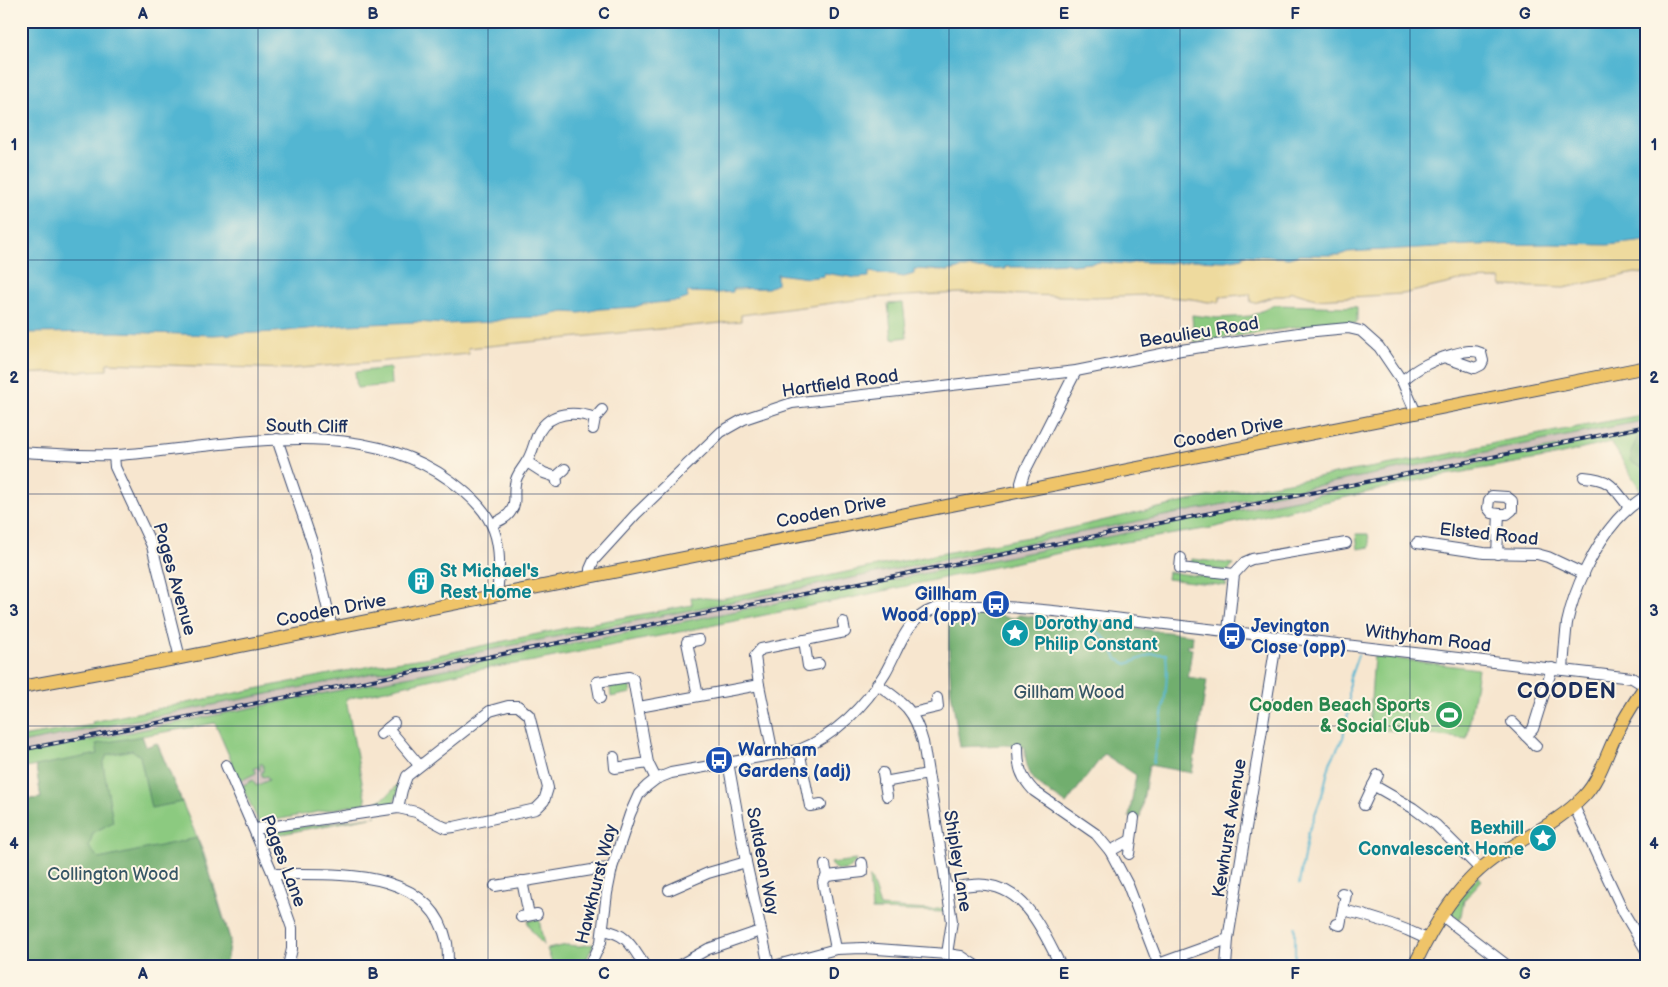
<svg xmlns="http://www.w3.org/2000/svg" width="1668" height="987" font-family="'Balsamiq Sans',sans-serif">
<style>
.industrial{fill:#d0c0bc}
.green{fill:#8cca80;stroke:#547c6f}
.forest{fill:#71ae6e;stroke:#466e66}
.sand{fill:#eeda9e;stroke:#84847e}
.water{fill:#53b6d2;stroke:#377298}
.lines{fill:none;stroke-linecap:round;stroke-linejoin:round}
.stream{stroke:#53b6d2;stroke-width:2}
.minor-casing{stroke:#3c4a6f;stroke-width:12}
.major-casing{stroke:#3c4a6f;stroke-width:14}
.minor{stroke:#fff;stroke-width:10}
.major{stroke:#efc469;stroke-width:12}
.rail-casing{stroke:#1b2f5e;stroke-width:4}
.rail{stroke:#fcf5e5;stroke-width:2;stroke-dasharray:5.5;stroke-linecap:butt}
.grid{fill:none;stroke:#1b2f5e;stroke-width:1;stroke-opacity:0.55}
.labels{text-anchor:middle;stroke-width:4;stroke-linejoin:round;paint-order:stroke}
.street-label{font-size:18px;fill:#1b2f5e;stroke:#fcf5e5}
.culture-label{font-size:18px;font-weight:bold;fill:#0d838f;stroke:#fcf5e5;text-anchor:start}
.transit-label{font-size:18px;font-weight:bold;fill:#164399;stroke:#fcf5e5;text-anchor:start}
.park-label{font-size:18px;fill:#375666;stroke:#fcf5e5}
.leisure-label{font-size:18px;font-weight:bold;fill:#27864d;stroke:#fcf5e5;text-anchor:end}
.district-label{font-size:22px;font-weight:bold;letter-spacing:1px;fill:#1b2f5e;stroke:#fcf5e5}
.neatline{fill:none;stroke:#1b2f5e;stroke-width:2}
.grid-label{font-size:16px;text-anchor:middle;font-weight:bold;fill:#1b2f5e}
</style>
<rect width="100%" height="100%" fill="#fcf5e5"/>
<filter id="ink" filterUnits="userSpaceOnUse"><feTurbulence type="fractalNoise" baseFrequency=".02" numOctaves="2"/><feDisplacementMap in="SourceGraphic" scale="10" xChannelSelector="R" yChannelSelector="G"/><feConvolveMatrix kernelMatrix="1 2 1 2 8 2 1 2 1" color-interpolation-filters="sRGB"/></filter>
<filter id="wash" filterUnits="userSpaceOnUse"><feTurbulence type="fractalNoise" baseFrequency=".0096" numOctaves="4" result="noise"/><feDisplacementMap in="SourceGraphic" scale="20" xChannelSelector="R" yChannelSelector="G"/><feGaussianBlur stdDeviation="1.12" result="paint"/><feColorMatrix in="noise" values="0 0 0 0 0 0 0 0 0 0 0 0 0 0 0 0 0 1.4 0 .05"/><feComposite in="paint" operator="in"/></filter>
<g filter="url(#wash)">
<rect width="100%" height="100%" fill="#f7e6cf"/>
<!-- industrial -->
<path class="industrial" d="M1647,414V434L1550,457L1434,477L1211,528L1064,552L855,597L534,661L463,672L346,699L366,803L259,823L214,723L96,744L98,754L21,769V737L93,725L92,722L330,674L387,663L424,658L566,628L692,605L691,597L720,599L851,571L1044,534L1220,494L1449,454L1503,441Z"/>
<!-- green -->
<g class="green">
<path d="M903,303L907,337L892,339L888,304Z"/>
<path d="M1274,305L1357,307V323L1305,326L1194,342L1192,315L1217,318L1251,316Z"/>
<path d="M390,368L391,385L357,388L355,372Z"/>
<path d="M1647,414V420L21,743V737L93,725L92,722L330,674L387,663L424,658L566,628L692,605L691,597L720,599L851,571L1044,534L1220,494L1449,454L1503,441Z"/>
<path d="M1647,429V487L1641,491L1611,442L1550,457L1434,477L1211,528L1064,552L855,597L534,661L463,672L346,699L366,803L259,823L242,786L253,780L256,786L269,780L267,776L263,777L261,773L263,772V764H260V771L258,767L254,768L256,773L240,781L215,723L142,736L146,747L157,743L204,854L218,899L230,939L226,963L223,964V966H21V800L41,798L36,766L21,769V754Z"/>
<path d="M1356,534H1368L1370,547L1358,549Z"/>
<path d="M1192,559L1233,564L1228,571L1191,566Z"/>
<path d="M1168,572L1223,579L1227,586L1167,579Z"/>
<path d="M1374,656L1478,669L1467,739L1369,728Z"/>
<path d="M628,681L631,693L611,697L610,687L615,682Z"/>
<path d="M399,783L400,785C395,802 396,804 378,808L377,802L388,795Z"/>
<path d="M376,816L265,837L264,834L265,832Z"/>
<path d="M856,860C852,872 835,874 830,863Z"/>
<path d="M1478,876L1482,880L1464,900L1460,921L1452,914V908Z"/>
<path d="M869,878H871L880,907L930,910L945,908L946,912L872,910Z"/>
<path d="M539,919L544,946L532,931L527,921Z"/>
<path d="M594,944L583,966H553L547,949L567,945L578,946Z"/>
</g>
<!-- forest -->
<g class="forest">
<path d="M1647,434V469L1634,464L1631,460V452L1638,436Z"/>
<path d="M949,612L1001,614L1004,617L1015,618L1019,615L1193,635L1192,645L1188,644V648L1192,649L1188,677L1207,680L1192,773L1149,765L1140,818L1129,817L1136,775L1104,754L1066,804C1041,786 1025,782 1025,747L1004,745L960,747L951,691L949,654Z"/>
<path d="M142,736L146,747L157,743L182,802L151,808L140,756L132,750L107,755L103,764L113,822L93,833L89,847L99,859L197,838L230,939L226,963L214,966H21V800L41,798L36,766L98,754L96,744Z"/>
</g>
<!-- sand -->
<path class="sand" d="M1647,94V274L1635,273L1564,288L1502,286L1500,279L1463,280L1403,294L1316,299L1292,292L1284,296H1275L1254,303L1251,302L1250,294L1220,297V302H1208L1192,299L1145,295L1095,297L960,293L871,298L741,315V321L468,348L469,354L288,369L107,363V370L21,374V240Z"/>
<!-- water -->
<path class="water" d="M21,21H1647V241L1608,245L1550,244L1471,245L1348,252L1340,255H1299L1289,258L1243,255V258L1225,261L1190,260L1182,263L1137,262L1128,264L1100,262L1072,265L1065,263L1048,264L1037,267H1005V269C990,270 975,267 959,268V269L948,271L914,269V274L904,277L869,272V277L857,278L824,273V276L808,278L777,274V284L768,288L733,289V292L717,293L687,292L688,298L679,301L644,304L635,307L600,309L580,313L564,312L539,317L510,318L491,322L445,324L417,322L347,325L276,332L213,335L119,332L21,333Z"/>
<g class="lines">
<!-- stream -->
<g class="stream">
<path d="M1089,625L1108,641L1117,659L1127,664L1152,654H1166C1170,690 1159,727 1153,763"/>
<path d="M1299,884L1308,833L1322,795L1330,763L1343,738L1349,708V681L1358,655"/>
<path d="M1295,966V927"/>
</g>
</g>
</g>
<g filter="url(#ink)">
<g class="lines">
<!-- minor casing -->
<g class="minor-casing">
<g id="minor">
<path d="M1402,381C1418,367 1433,360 1454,354C1463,352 1472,349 1481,353L1483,361L1481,365L1475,368L1444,357"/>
<path d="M593,429L595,418L602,410"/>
<path d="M277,439L313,545L332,628"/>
<path d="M21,452C53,454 84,456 116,455C224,448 356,411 451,481C498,516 503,539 497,595"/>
<path d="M114,455L115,467L152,546L180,658"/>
<path d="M527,462L544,473L556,477"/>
<path d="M1584,477C1611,479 1613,487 1629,507"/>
<path d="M557,482L556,477L565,469"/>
<path d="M1022,491L1021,483L1024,473L1076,371"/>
<path d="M492,524C499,521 507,518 511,511C517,503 513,494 515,484C516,474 523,469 527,461C533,452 534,441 539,432C551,411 575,411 595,418"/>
<path d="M1417,543L1484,553L1537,554L1548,557L1584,574"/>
<path d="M1497,554L1499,514L1492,513L1488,508L1489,500L1492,496L1507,497L1512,501V510L1507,514H1499"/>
<path d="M1181,558L1180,568L1234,574"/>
<path d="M590,577V569L594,560L636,514L721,432L744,419L792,403L1076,371L1181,350L1305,332L1348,328L1361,331L1379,347L1402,381L1416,413"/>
<path d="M1228,631L1234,574L1245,562L1252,559L1346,543"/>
<path d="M804,640L808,666L819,664"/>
<path d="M1563,670C1564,654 1565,639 1567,623C1574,589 1594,546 1617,520C1626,510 1636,502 1647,495"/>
<path d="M877,684C904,703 914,709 923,742L952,921L947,954"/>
<path d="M698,696L687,642L699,640"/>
<path d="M600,698L597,682L629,677L633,679L648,763L656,779"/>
<path d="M639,707L759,685"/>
<path d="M912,713L938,707L937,698"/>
<path d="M1512,722L1536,746"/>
<path d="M388,728L419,765"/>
<path d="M381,734L394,723"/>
<path d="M1526,736L1533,729L1552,668"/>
<path d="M1018,747C1018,767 1020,776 1034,791L1096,834L1110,851L1128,885L1158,963"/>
<path d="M799,750L810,806L821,804"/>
<path d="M773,754L759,685L755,656L761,649L845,632L843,622"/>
<path d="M614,757L615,768L648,763"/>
<path d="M728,762L746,862L769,966"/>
<path d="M226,765L273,874L292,928V949L288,966"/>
<path d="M883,773L887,796"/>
<path d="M884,782L928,774"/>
<path d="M1373,785L1413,808L1436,825L1480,869"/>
<path d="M1364,805L1378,775"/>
<path d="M1574,806L1624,913L1647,952"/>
<path d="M255,829L398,808L416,812L446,828L454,827L536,809L544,801L548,788L529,715L518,706H508L490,711L407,776L402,790L398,808"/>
<path d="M1110,851L1131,840"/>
<path d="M1129,854L1134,818"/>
<path d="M825,865L827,876"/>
<path d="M273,874C333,875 430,865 447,943C448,950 448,958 448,966"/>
<path d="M522,881L529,915"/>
<path d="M495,886L598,869L612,868"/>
<path d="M947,889C960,887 973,883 986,885C1028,890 1043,933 1061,966"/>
<path d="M669,890L708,873L746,862"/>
<path d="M1343,910C1375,917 1398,925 1427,939"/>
<path d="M1441,915L1508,966"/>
<path d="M521,917L537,914"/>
<path d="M1336,924L1340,925L1346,894L1342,893"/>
<path d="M603,930C628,934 631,946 645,966"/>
<path d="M836,949L823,882L827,876L863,872L862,863"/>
<path d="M381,966V964"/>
<path d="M590,966L601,942L607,893L612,868L630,814L639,794L647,786L656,779L671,773L799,750C835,736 865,706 885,673C899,649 905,619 934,609C951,603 970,606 988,606C1036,608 1083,614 1130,620C1274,636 1418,653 1563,670L1632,678L1645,686"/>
<path d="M678,966L708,949L760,931"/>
<path d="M774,966L836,949L863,948L947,954L961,956L976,966"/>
<path d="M1153,966L1228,939"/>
<path d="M1226,966L1228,939L1277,637"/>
</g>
</g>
<!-- major casing -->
<g class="major-casing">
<g id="major">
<path d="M21,687L180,658L1647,367"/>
<path d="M1414,966C1434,924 1459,881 1499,855C1528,835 1559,822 1584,796C1601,778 1607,751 1619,729C1627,713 1637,698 1647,683"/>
</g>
</g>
<!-- minor -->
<use href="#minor" class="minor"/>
<!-- major -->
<use href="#major" class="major"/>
<!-- rail casing -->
<g class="rail-casing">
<path id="rail" d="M21,750L1647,426"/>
</g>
<!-- rail -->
<use href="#rail" class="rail"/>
</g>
</g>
<!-- grid -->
<path class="grid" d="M258,21V966M488,21V966M719,21V966M949,21V966M1180,21V966M1410,21V966M21,260H1647M21,494H1647M21,726H1647"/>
<!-- icons -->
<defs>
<g id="building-disc" transform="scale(1.4375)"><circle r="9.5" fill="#0f9aa8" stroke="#fcf5e5"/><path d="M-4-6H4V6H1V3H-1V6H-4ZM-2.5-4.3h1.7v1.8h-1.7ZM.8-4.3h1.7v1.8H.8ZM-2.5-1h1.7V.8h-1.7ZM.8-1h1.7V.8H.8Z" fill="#fff"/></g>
<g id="bus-disc" transform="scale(1.4375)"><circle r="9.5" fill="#1a4fb4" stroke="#fcf5e5"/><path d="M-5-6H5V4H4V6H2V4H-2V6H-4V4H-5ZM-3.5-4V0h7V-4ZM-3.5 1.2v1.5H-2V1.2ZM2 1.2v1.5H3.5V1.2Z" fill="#fff"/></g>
<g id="sight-disc" transform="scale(1.4375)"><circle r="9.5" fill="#0f9aa8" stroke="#fcf5e5"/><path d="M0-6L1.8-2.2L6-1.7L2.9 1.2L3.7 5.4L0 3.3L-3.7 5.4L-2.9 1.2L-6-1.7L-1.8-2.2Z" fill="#fff"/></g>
<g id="stadium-disc" transform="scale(1.4375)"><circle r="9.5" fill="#2e9e5b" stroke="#fcf5e5"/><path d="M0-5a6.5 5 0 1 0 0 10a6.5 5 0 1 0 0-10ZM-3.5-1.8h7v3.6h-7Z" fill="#fff"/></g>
</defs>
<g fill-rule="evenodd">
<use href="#building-disc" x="421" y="581"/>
<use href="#bus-disc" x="996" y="604"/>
<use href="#sight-disc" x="1015" y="633"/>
<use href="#bus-disc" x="1232" y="636"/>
<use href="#stadium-disc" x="1449" y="715"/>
<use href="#bus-disc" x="719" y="760"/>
<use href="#sight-disc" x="1543" y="838"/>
</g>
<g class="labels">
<!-- street labels -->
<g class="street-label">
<text transform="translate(1199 332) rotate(-9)" y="6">Beaulieu Road</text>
<text transform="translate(840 383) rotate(-8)" y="6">Hartfield Road</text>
<text transform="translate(307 426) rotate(1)" y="6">South Cliff</text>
<text transform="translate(1228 432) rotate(-11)" y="6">Cooden Drive</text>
<text transform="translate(831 511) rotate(-11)" y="6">Cooden Drive</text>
<text transform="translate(1489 534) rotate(6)" y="6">Elsted Road</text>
<text transform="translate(175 579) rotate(74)" y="6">Pages Avenue</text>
<text transform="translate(331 610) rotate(-11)" y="6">Cooden Drive</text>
<text transform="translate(1428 638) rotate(7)" y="6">Withyham Road</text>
<text transform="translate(1229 828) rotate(-81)" y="6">Kewhurst Avenue</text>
<text transform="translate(284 861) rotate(69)" y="6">Pages Lane</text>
<text transform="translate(763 861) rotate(79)" y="6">Saltdean Way</text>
<text transform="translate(958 861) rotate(81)" y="6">Shipley Lane</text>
<text transform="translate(596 884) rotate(-76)" y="6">Hawkhurst Way</text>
</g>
<!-- culture labels -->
<g class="culture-label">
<text x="440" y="577">St Michael's<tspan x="440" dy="21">Rest Home</tspan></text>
<text x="1034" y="629">Dorothy and<tspan x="1034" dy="21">Philip Constant</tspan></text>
<text x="1524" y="834" text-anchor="end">Bexhill<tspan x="1524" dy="21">Convalescent Home</tspan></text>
</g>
<!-- transit labels -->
<g class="transit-label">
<text x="977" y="600" text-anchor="end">Gillham<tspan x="977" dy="21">Wood (opp)</tspan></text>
<text x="1251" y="632">Jevington<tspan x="1251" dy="21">Close (opp)</tspan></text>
<text x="738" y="756">Warnham<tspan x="738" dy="21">Gardens (adj)</tspan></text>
</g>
<!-- park labels -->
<g class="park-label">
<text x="1069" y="698">Gillham Wood</text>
<text x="113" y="880">Collington Wood</text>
</g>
<!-- leisure labels -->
<g class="leisure-label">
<text x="1430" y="711">Cooden Beach Sports<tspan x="1430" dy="21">&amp; Social Club</tspan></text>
</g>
<!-- district labels -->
<g class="district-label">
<text x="1567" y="698">COODEN</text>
</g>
</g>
<!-- margin -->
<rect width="1668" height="987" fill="none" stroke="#fcf5e5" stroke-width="55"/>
<rect x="28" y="28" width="1612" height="932" class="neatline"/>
<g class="grid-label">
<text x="143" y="19">A</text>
<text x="373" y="19">B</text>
<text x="604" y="19">C</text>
<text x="834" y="19">D</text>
<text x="1064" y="19">E</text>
<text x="1295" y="19">F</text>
<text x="1525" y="19">G</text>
<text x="14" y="150">1</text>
<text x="1654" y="150">1</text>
<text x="14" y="383">2</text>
<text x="1654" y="383">2</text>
<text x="14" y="616">3</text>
<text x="1654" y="616">3</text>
<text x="14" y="849">4</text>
<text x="1654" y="849">4</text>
<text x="143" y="979">A</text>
<text x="373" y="979">B</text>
<text x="604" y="979">C</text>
<text x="834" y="979">D</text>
<text x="1064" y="979">E</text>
<text x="1295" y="979">F</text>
<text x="1525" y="979">G</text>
</g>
</svg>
